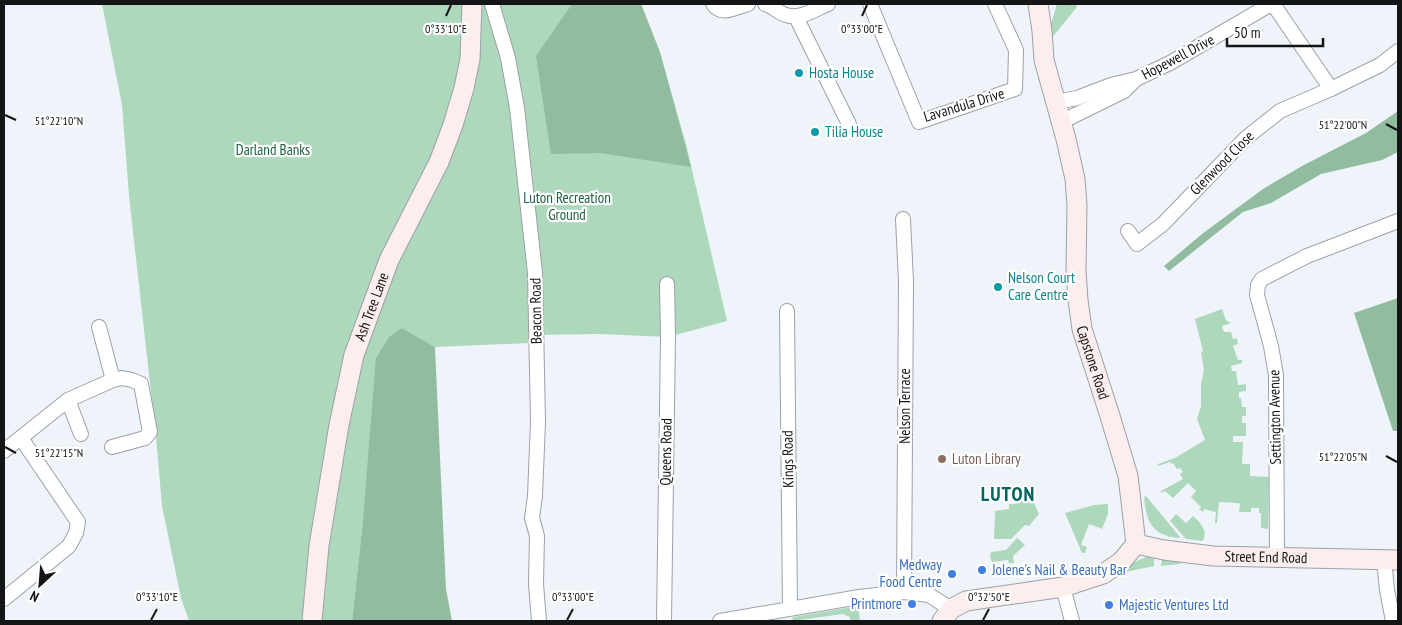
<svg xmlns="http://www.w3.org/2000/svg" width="1402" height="625" font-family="'PT Sans Narrow',sans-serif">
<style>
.green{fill:#aed8bc}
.forest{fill:#91bc9f}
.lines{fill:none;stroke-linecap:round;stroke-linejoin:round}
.street-casing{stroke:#9ca1a8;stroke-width:16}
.secondary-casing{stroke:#9ca1a8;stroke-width:21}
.street{stroke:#fff;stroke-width:14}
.secondary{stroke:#fbeeec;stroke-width:19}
.ticks{fill:none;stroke:#131517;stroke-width:2}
.culture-dot{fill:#0f9aa8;stroke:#fff;stroke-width:2}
.education-dot{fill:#8d6e63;stroke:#fff;stroke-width:2}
.shop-dot{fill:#3f7fe0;stroke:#fff;stroke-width:2}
.labels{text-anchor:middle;stroke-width:4.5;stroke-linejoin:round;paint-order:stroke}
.street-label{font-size:15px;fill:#131517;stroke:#fff}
.culture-label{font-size:15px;fill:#0d838f;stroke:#fff;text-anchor:start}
.park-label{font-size:15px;fill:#1e623d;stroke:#fff}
.education-label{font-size:15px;fill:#785e54;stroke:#fff;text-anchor:start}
.shop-label{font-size:15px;fill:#366cbe;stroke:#fff;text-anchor:end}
.district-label{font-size:20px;font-weight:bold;letter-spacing:1px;fill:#00655f;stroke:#fff}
.ticks-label{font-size:12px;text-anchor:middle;fill:#131517;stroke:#fff;stroke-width:4.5;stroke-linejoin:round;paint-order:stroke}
</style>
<rect width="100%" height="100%" fill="#eff4fb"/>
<!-- green -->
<g class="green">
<path d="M102,4H462L464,49L446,126L377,267L354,326L304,621H189L181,598L162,506L156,437L129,196L122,105Z"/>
<path d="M483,4H641L660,53L686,144L727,321L668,337L599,334L530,335V343L435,347L402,328L363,520L352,621H317L354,355L466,118Z"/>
<path d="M1057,4H1076L1077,7L1051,39L1050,27Z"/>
<path d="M1222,309L1226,320L1231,323L1222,326L1224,332H1231L1233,339L1237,338L1238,344L1233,346L1238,360H1242V363L1231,366L1232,371H1236L1238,385L1246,384V391L1239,392V398H1241L1242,407H1246V416H1242V423H1246V436H1233V442H1243L1242,464H1250V476L1269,477L1268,529L1261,528V513H1259V508H1251V512H1239L1240,504L1238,503L1219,502L1217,523H1215L1216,512L1204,509L1203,512L1199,509L1201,507L1191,497L1196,491L1188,483L1173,498L1165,491L1161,493V491L1183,479L1180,474L1183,472L1180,468L1177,469L1173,463L1171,464L1170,462L1158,466V464L1175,458L1205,440L1197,419L1201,406V384L1204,370L1201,352L1203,351L1195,319Z"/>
<path d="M1031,485L1034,503L1039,514L1029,526L1025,525L1011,539H994L995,511L1009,509V504H1017L1013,487Z"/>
<path d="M1146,496L1180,537L1179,538C1152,536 1146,521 1144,497Z"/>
<path d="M1108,504V514L1102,529L1089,524L1081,545L1087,547L1085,553H1082L1065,513L1094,505Z"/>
<path d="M1176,514L1186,523L1193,516C1201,523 1208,531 1203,541L1186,539L1170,521Z"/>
<path d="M1017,538L1025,545L1013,556L1014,563H1009L1008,560L992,562L990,557L991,552L1006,550Z"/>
<path d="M1149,556L1154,557V566L1121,573L1134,562Z"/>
<path d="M1162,558L1180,560V564L1161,566Z"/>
<path d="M858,606L860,621H850V617L843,614L792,621L793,617Z"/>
</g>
<!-- forest -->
<g class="forest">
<path d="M572,4H641L660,52L691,167L600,153L551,154L536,56Z"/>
<path d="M1398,111V152L1382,160L1321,174L1271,203L1243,212L1169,271L1164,266L1202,234L1263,189L1302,166L1366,133Z"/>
<path d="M1398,298V431H1393L1354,313Z"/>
<path d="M402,328L435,347L446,589L452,621H352L363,520L376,358L389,337Z"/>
</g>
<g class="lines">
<!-- street casing -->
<g class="street-casing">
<g id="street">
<path d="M492,4L508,58L517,108L535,273L538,422L535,496L532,518L537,536L536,584L539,621"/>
<path d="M713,4C722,17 736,7 748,4"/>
<path d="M765,4C773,6 778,13 786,15C799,20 816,9 828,4"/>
<path d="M870,4L919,122L1015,89L1016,50L995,4"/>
<path d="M1273,4L1331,89L1380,65L1398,51"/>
<path d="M796,17L849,124"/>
<path d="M1056,102L1077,98L1111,85L1136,79L1170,63L1271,4"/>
<path d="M1061,122L1124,91L1134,81"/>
<path d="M903,219L906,281L904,592"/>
<path d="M1128,231L1137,244L1163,224L1246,138L1280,111L1331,89"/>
<path d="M787,311L790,608"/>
<path d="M99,327L113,380"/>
<path d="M68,400L81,434"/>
<path d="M4,451L68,400L113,380L122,378L132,380L141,384L150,432L145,438L112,447"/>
<path d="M1277,558L1276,375L1271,346L1257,295L1258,285L1262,279L1307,256L1398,221"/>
<path d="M1384,559L1387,590L1393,621"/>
<path d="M1063,587L1072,621"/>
<path d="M4,599L69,546L76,533L78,522L21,438"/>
<path d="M664,621L668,337L667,284"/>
<path d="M720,621L859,597L904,592L929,595L951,609"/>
</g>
</g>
<!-- secondary casing -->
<g class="secondary-casing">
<g id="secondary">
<path id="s1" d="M1038,4L1042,31L1044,60L1066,139L1075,179L1077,205L1076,271L1078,300L1082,329L1110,416L1128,476L1136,544"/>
<path id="s2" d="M1136,544L1164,550L1213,556L1398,560"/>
<path id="s3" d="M312,621L319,546L339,425L354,355L389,260L439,162L453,125L464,88L470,59L472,4"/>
<path d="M942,621L951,609L966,601L1063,587L1103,574L1121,562L1136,544"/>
</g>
</g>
<!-- street -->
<use href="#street" class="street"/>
<!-- secondary -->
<use href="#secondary" class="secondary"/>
</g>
<!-- ticks -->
<path class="ticks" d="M446,16L451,5M862,16L867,5M5,115L16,120M1386,124L1397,130M5,447L16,453M1386,456L1397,462M151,620L157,609M567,620L573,609M983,620L989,609"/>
<!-- markers -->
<g class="culture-dot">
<circle cx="799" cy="73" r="5"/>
<circle cx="815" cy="132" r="5"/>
<circle cx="998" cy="287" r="5"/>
</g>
<circle class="education-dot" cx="942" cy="459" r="5"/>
<g class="shop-dot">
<circle cx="982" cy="570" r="5"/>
<circle cx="952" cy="574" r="5"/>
<circle cx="912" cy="604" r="5"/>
<circle cx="1109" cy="605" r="5"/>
</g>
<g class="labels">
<!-- street labels -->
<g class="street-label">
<text transform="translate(1178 57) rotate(-28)" y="5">Hopewell Drive</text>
<text transform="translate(964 105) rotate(-17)" y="5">Lavandula Drive</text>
<text transform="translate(1222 163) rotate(-45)" y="5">Glenwood Close</text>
<text dy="5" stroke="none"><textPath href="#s3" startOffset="321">Ash Tree Lane</textPath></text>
<text transform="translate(536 311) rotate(-91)" y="5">Beacon Road</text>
<text dy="5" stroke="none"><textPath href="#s1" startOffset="365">Capstone Road</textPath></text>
<text transform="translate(905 406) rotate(-90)" y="5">Nelson Terrace</text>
<text transform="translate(1275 417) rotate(-91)" y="5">Settington Avenue</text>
<text transform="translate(666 452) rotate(-89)" y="5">Queens Road</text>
<text transform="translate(788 459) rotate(-91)" y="5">Kings Road</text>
<text dy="5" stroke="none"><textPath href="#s2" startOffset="131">Street End Road</textPath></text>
</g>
<!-- culture labels -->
<g class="culture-label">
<text x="809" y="78">Hosta House</text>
<text x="825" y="137">Tilia House</text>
<text x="1008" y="283">Nelson Court<tspan x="1008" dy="17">Care Centre</tspan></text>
</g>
<!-- park labels -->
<g class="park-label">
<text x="273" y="155">Darland Banks</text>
<text x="567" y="203">Luton Recreation<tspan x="567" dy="17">Ground</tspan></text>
</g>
<!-- education labels -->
<g class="education-label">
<text x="952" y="464">Luton Library</text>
</g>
<!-- shop labels -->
<g class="shop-label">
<text x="942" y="570">Medway<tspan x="942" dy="17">Food Centre</tspan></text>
<text x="992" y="575" text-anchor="start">Jolene's Nail &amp; Beauty Bar</text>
<text x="902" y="609">Printmore</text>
<text x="1119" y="610" text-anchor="start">Majestic Ventures Ltd</text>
</g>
<!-- district labels -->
<g class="district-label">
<text x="1008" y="501">LUTON</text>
</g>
</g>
<g class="ticks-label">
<text x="446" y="33">0°33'10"E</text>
<text x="862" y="33">0°33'00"E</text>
<text x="59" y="125">51°22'10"N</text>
<text x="1343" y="129">51°22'00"N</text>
<text x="59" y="457">51°22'15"N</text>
<text x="1343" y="461">51°22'05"N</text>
<text x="157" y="601">0°33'10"E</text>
<text x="573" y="601">0°33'00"E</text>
<text x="989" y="601">0°32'50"E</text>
</g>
<!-- border -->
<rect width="1402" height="625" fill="none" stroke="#131517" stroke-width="10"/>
<!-- north arrow -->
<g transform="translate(40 585) rotate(206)" stroke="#ffffff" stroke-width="4" paint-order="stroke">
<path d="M0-4L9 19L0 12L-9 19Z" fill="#131517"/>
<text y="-8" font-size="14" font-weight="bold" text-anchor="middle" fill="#131517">N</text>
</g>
<!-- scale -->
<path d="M1227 38v8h96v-8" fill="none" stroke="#131517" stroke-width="2.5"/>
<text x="1234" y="38" font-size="15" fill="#131517" stroke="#ffffff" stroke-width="4" paint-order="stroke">50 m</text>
</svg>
